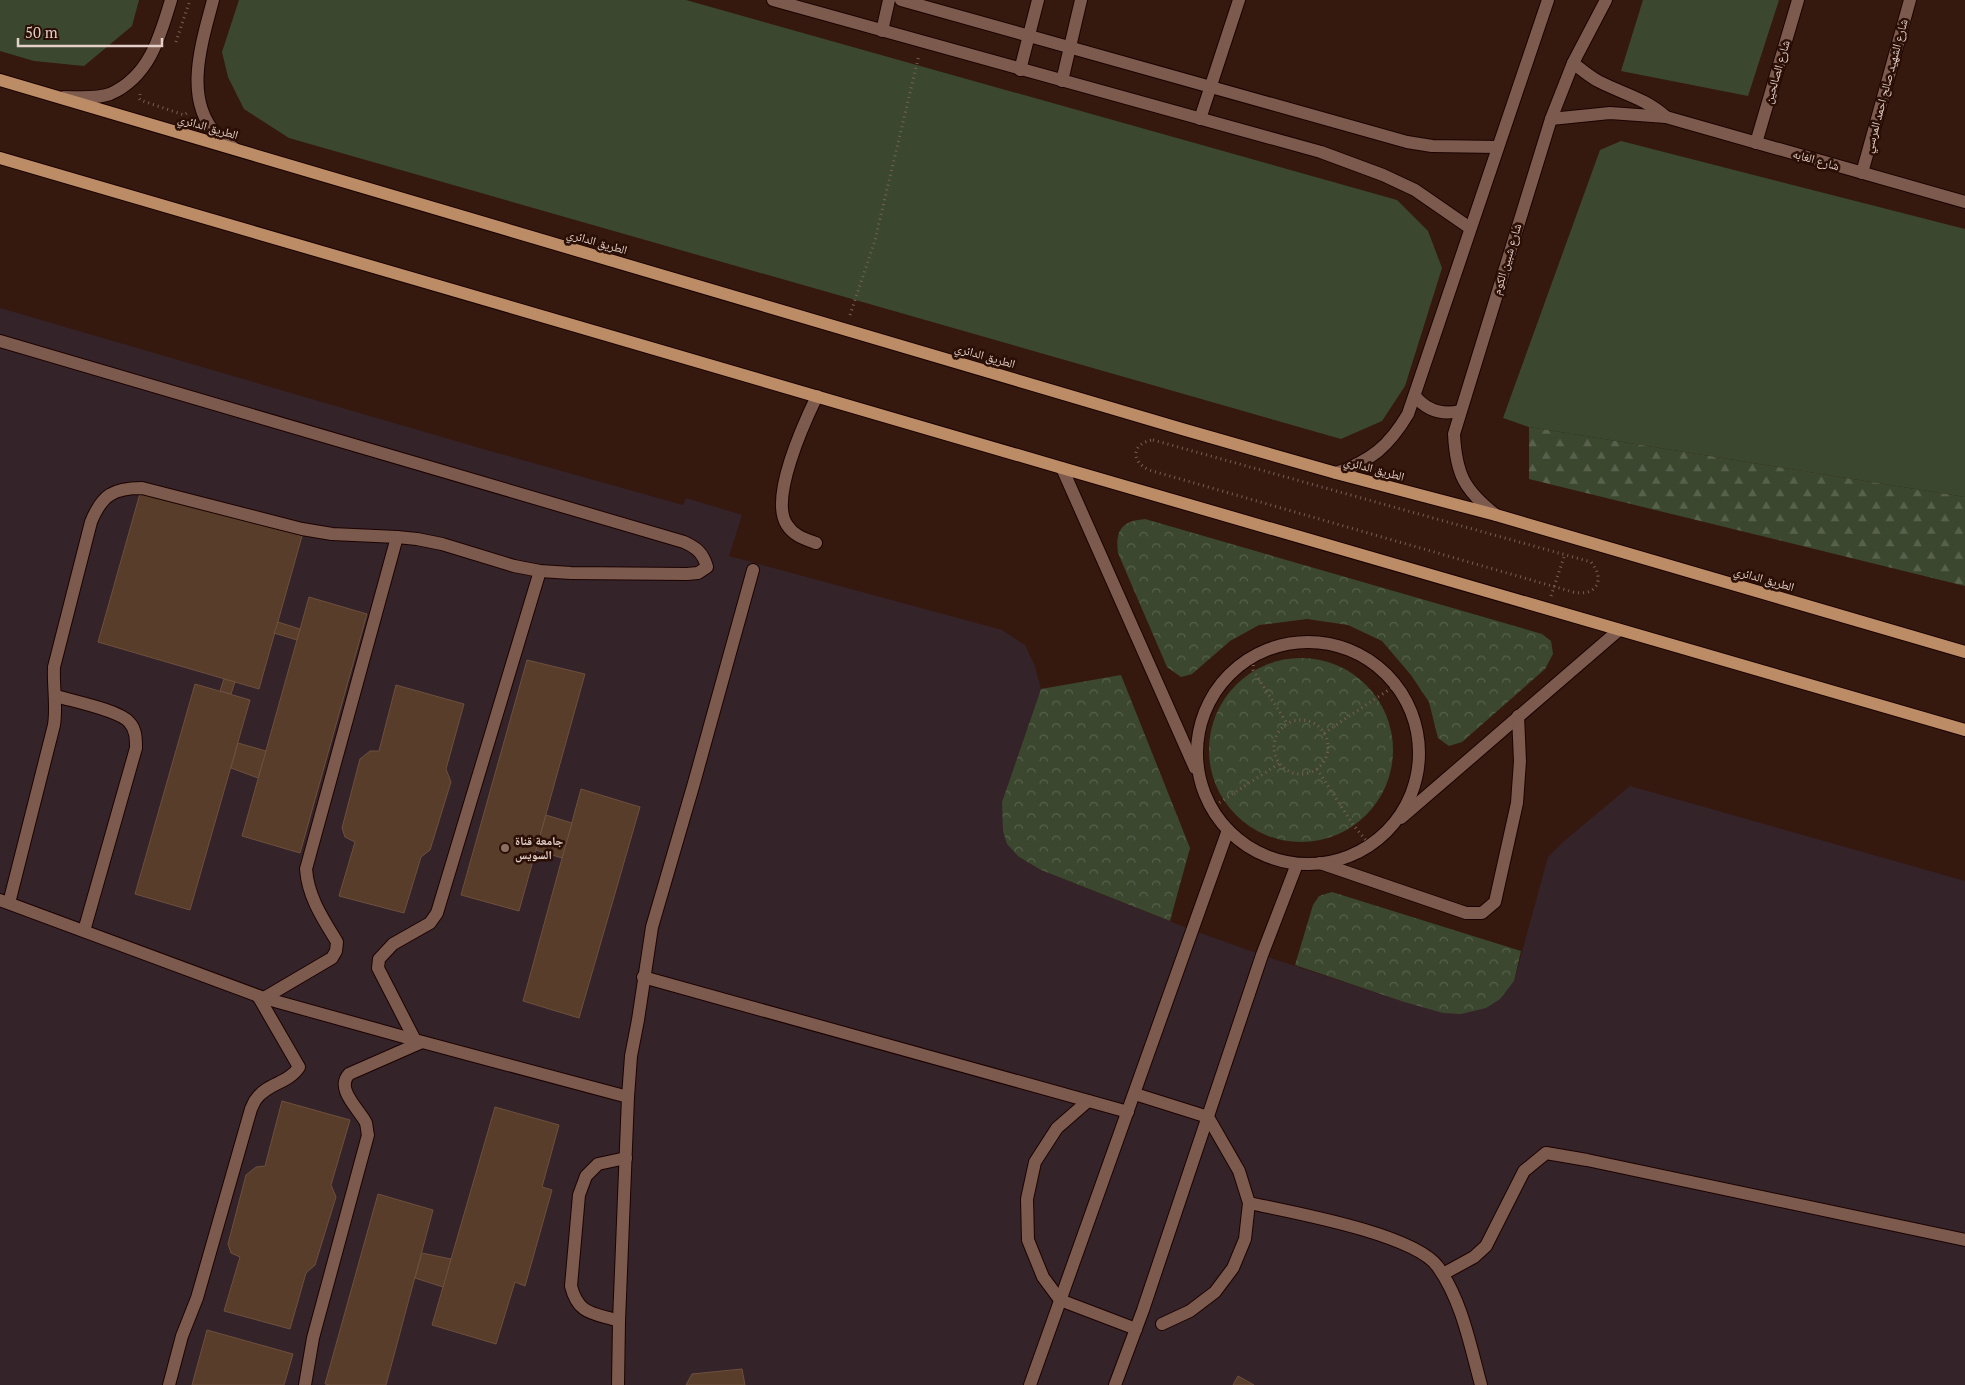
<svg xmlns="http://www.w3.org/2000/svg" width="1965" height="1385" font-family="'PT Serif','Noto Naskh Arabic',serif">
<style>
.education{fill:#35232a}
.grass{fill:#3b482f}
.forest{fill:url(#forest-firs)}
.park{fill:url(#park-crowns)}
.building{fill:#583d2a;stroke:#6d503d}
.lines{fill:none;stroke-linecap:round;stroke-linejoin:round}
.minor-casing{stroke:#1b0300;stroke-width:14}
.major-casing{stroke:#1b0300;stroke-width:14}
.path{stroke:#785f56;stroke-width:3;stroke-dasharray:1 4;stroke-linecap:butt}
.minor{stroke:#7c5a4e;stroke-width:12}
.major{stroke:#bc8c66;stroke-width:12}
.education-dot{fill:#8d6e63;stroke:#2a0f06;stroke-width:2}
.labels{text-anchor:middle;stroke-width:5;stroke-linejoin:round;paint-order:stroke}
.street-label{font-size:12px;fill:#e3cfc8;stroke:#2a0f06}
.poi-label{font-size:12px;font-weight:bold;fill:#e3cfc8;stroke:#2a0f06;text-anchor:start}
</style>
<defs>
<pattern id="forest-firs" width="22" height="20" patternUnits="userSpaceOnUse" patternTransform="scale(1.25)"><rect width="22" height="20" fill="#3b482f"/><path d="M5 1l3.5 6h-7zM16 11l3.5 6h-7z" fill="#57614c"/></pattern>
<pattern id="park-crowns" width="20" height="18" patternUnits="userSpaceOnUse" patternTransform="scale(1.25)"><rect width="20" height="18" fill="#3b482f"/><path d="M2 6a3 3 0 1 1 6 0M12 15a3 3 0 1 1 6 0" fill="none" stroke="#57614c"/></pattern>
</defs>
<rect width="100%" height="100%" fill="#35190f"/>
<!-- education -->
<path class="education" d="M0,308L483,449L683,505L686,498L742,515L729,556L1002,630L1025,645L1035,666L1041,689L1002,802L1019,857L1041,870L1068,881L1192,930L1262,955L1401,1001L1514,981L1548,857L1563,842L1630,786L1965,881V1385H0Z"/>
<!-- grass -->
<g class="grass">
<path d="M0,0H139L132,26L84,66L34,61L0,51Z"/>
<path d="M239,0H686L1397,200L1428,231L1442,268L1405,386L1382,421L1341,439L289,138L244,109L228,77L222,52Z"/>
<path d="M1643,0H1779L1748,96L1621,71Z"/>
<path d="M1621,141L1965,229V497L1529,427L1503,418L1600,150Z"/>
</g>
<!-- forest -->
<path class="forest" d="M1529,427L1965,497V586L1529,479Z"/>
<!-- park -->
<g class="park">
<path d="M1145,519L1542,634L1551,641L1553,654L1545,669L1462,742L1449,746L1438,738L1429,702L1411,675L1382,641L1348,625L1307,619L1259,625L1230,641L1192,674L1181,677L1167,667L1118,553C1115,530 1122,521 1145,519Z"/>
<circle cx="1301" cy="750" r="92"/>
<path d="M1121,675L1190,848L1170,921L1041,870L1019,857L1007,844L1003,831L1002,802L1041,689Z"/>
<path d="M1332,892L1521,951L1514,981L1500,999L1486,1008L1461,1014L1443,1013L1401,1001L1295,965L1313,905L1319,896Z"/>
</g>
<!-- building -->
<g class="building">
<path d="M141,490L302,536L259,689L98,642Z"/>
<path d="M309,597L367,614L300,853L242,836Z"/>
<path d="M278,622L300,629L297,640L274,633Z"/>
<path d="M527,660L585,674L519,911L461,895Z"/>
<path d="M224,679L235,682L231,694L220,691Z"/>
<path d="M195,684L250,700L190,910L135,894Z"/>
<path d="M396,685L464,704L446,769L451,782L430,850L421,857L404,913L339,896L355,842L345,837L342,828L360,759L370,751H379Z"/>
<path d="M238,743L266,751L258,778L231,768Z"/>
<path d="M581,789L640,807L579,1018L523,1001Z"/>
<path d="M546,815L572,823L562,858L536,850Z"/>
<path d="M282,1101L350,1120L331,1185L336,1197L315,1265L306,1273L290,1329L224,1311L240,1257L231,1253L228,1244L246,1175L256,1167L265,1166Z"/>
<path d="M495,1107L559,1125L542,1187L552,1190L525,1286L515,1282L496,1344L432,1325Z"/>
<path d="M378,1194L433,1210L386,1385H330L325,1384Z"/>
<path d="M422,1253L451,1259L443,1287L415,1278Z"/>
<path d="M207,1330L293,1354L284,1385H192Z"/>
<path d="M742,1369L745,1385H686L692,1374Z"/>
<path d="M1238,1376L1254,1385H1233Z"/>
</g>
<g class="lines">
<!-- minor casing -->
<g class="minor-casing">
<g id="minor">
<path d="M213,0C202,42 183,98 216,134C221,140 229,144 235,149"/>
<path d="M773,0L1321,152L1383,175L1415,190L1470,228"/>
<path d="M901,0L1407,142L1432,146L1498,147"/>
<path d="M882,31L889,0"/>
<path d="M1573,63C1581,69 1589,76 1598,81C1623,94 1645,98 1666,117"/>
<path d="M1020,70L1038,0"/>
<path d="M1062,81L1081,0"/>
<path d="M64,97C78,97 96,99 110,94C149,77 160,37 171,0"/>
<path d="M1200,119L1239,0"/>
<path d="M1551,119L1610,113L1666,117L1965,202"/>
<path d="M1756,143L1798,0"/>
<path d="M1862,173L1910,0"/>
<path d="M0,341L684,542C697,548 703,553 707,567L698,573L687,574L571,573L540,571L514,566L442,544L417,539L397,537L332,534L302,529L142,488C113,488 102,495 91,522L54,667C53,687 57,705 54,725L9,903"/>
<path d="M1415,396C1427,411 1442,415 1460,411"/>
<path d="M1062,468L1195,768"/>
<path d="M1336,473C1371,461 1389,446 1408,414L1548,0"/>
<path d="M1496,515C1464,490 1456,474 1454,434L1551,119L1573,63L1606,0"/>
<path d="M816,543C805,539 794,536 787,525C769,499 804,423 817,396"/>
<circle cx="1308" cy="753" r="111"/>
<path d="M56,696C72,701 119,710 129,722C136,729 136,739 136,748L84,931"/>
<path d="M1401,818L1619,630"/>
<path d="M1320,863L1466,913H1482L1495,902L1517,803L1520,761L1518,716"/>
<path d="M0,900L264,998L415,1040L628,1097"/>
<path d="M643,977L1128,1112"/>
<path d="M264,998L332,958L336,951L337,942C323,919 308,897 306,869L397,537"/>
<path d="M415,1040L378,968L379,959L393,944L430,923L437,913L540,571"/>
<path d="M1135,1094L1208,1117L1239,1171L1249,1203L1245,1239L1233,1268L1215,1292L1190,1311L1162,1324"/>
<path d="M1088,1101L1057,1128L1035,1162L1027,1199L1028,1240L1043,1277L1060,1300L1136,1329"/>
<path d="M1249,1203C1291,1212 1415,1234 1438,1267C1462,1301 1470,1345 1481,1385"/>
<path d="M1443,1274L1474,1257L1486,1246L1524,1171L1546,1153L1587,1160L1965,1240"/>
<path d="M619,1321C594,1313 578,1315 571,1286L579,1195L586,1176L598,1164L626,1158"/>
<path d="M169,1385L182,1336L197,1298L251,1109C253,1105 254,1101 257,1098C268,1083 289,1083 299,1067L258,996"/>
<path d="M305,1385L313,1338L368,1135C367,1132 367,1127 366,1123C359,1109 335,1089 349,1074L422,1042"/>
<path d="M618,1385L619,1321L628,1097L631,1056L638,1020L652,927L694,783L753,570"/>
<path d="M1030,1385L1228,830"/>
<path d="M1115,1385L1143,1310L1262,955L1297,864"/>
</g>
</g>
<!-- major casing -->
<g class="major-casing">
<g id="major">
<path d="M0,80L1182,429L1336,473L1496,515L1965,652"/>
<path d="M0,158L1062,468L1965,730"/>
</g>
</g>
<!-- path -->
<g class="path">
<path d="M176,42L190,0"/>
<path d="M140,94L139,98L140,100L184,115L187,113"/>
<path d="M850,315L875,240L919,55"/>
<path d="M1153,440L1591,562C1606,580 1596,597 1573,592L1149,470C1130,461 1132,443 1153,440Z"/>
<path d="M1551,596L1565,554"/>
<path d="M1254,655L1253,670L1288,725"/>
<circle cx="1301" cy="747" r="27"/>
<path d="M1324,733L1396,685"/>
<path d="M1317,769L1354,826L1370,845"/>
<path d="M1211,808L1280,763"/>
</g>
<!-- minor -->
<use href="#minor" class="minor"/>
<!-- major -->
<use href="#major" class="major"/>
</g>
<!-- markers -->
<circle class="education-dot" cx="505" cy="848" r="5"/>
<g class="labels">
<!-- street labels -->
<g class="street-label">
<text transform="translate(1777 72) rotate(-74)" y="4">شارع الصالحين</text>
<text transform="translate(1886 86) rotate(-75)" y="4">شارع الشهيد صالح احمد المرسي</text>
<text transform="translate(208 127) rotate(16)" y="4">الطريق الدائري</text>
<text transform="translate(1816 160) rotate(16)" y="4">شارع الغابه</text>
<text transform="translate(597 242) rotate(16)" y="4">الطريق الدائري</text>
<text transform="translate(1507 259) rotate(-73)" y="4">شارع شبين الكوم</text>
<text transform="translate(985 356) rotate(16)" y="4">الطريق الدائري</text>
<text transform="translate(1374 469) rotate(15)" y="4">الطريق الدائري</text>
<text transform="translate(1764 579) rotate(16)" y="4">الطريق الدائري</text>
</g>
<!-- poi labels -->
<g class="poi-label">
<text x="515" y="845">جامعة قناة<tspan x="515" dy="14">السويس</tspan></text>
</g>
</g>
<!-- scale -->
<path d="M18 38v8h144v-8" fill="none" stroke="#e3cfc8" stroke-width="2.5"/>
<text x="25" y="38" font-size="15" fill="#e3cfc8" stroke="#2a0f06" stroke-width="4" paint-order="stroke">50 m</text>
</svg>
